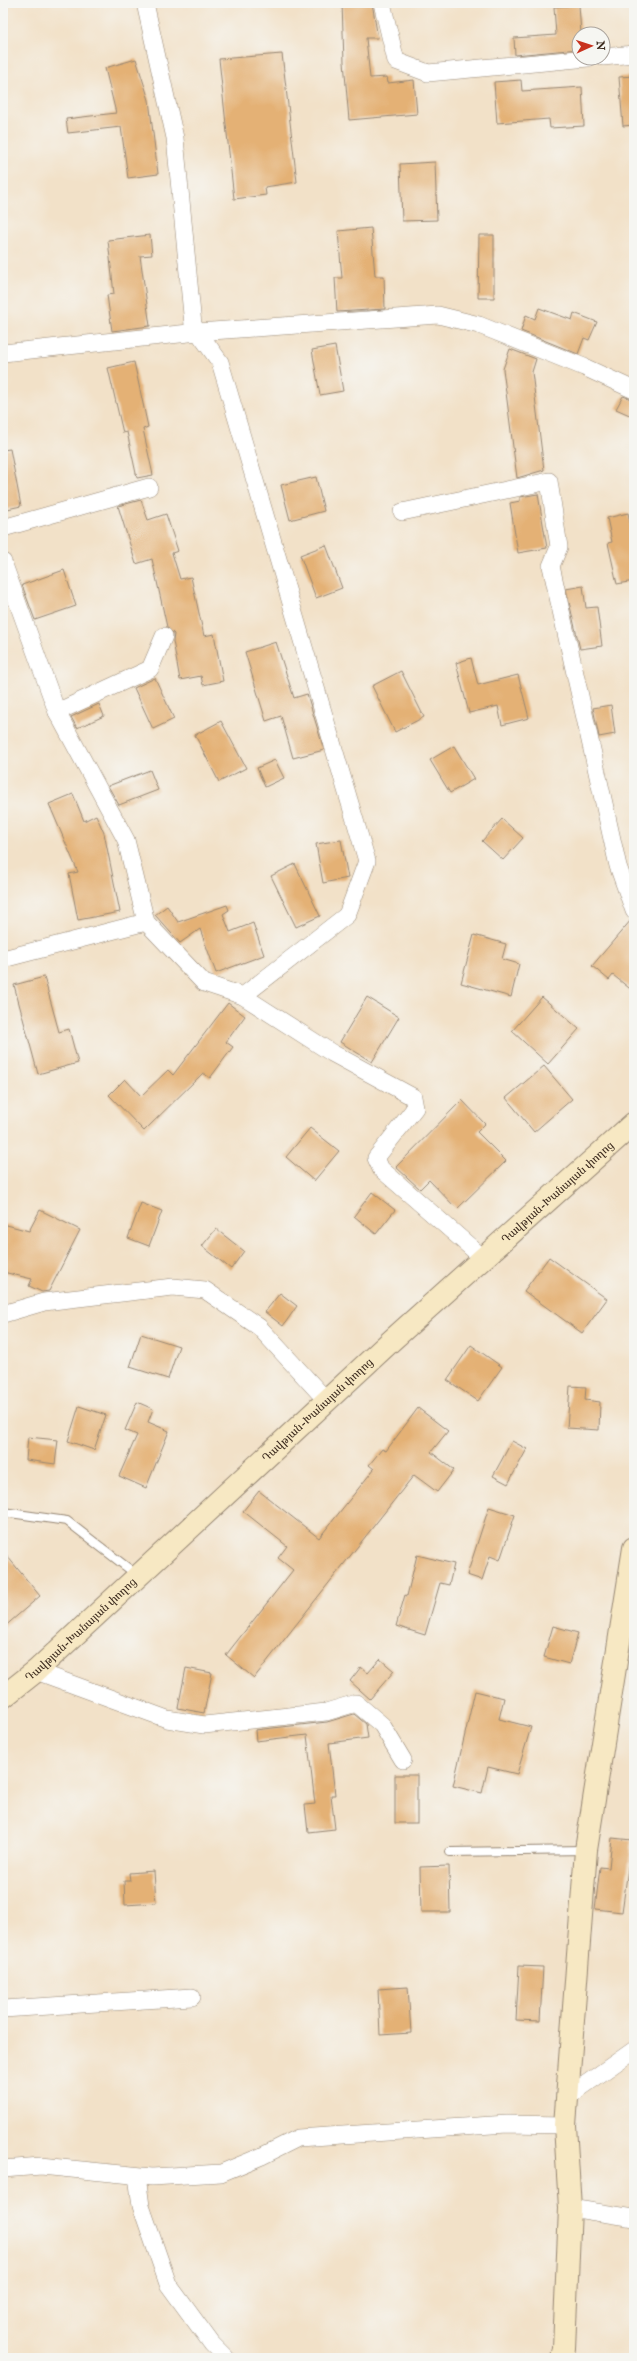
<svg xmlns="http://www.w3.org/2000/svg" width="637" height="2361" font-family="'IM FELL English','Noto Serif Armenian',serif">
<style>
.building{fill:#e4b174}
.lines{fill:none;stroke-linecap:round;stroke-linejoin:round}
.lane-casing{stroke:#968673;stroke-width:10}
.street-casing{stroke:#968673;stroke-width:18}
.secondary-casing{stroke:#968673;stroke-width:24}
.lane{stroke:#fff;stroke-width:8}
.street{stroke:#fff;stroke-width:17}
.secondary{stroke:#f7e8c3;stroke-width:22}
.labels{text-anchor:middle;stroke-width:3.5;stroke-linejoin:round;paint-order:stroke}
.street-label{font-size:11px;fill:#3b2a1e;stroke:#f6f6f2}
</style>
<rect width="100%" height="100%" fill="#f6f6f2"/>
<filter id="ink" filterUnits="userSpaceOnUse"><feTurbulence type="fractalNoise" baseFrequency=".025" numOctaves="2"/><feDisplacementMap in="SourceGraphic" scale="8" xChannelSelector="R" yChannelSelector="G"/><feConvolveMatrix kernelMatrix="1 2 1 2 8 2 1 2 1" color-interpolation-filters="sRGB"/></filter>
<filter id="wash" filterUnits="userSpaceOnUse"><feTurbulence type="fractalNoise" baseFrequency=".012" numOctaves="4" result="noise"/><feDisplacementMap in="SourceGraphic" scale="16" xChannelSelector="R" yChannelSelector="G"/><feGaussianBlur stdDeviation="0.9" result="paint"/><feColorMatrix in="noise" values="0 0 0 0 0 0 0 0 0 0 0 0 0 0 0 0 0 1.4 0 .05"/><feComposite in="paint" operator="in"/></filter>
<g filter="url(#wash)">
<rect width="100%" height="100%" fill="#f2e1c8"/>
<g id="blocks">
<!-- building -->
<g class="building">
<path d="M342,3H372L378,38H366L370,78L387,77L388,83L414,80L417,114L349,120L344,62Z"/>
<path d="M579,5L581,34H579V49L515,55L514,38L556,35L554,7Z"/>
<path d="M282,54L297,182L265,187L266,195L234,199L219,59Z"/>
<path d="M136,59L149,100L158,174L128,178L121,127L68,133L66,119L116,113L105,68Z"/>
<path d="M634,76V125L623,126L619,77Z"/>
<path d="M521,80L522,91L582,87L584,126L550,128L549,119L497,123L494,82Z"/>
<path d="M435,162L437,220L402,221L400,164Z"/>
<path d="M371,228L375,276H384L385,309L337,312L335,278H342L338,231Z"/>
<path d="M150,235L152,255L140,256L150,326L112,331L107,295L114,294L108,240Z"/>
<path d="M479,235H494V298H478Z"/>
<path d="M539,308L572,320L574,313L597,322L589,340L584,338L578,354L521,331L526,315L535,319Z"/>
<path d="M335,346L343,391L320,395L312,350Z"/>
<path d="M510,349L536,359L532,372L544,470L517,478L503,369Z"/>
<path d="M134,362L148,427L143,429L153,475L137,478L127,432L123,433L108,368Z"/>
<path d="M623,396L634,400V417L616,409Z"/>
<path d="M10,449L21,506L3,510V450Z"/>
<path d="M316,477L324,511L290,520L281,485Z"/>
<path d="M538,494L547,548L518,553L510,503L520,501V497Z"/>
<path d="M141,500L148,520L166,514L178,551L172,553L180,579L191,577L204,636L214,634L223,681L203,685L201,676L180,680L173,641L174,634L167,627L152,559L136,564L118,506Z"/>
<path d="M628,513L634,540V581L617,584L608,543L612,542L607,518Z"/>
<path d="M326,545L342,588L316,598L300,555Z"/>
<path d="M64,570L76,606L35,620L22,585Z"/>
<path d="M583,586L586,608L597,607L602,646L580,649L566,589Z"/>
<path d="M276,642L294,698L307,694L324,750L293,758L281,716L266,721L245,652Z"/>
<path d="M471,658L478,685L518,675L529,718L502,725L498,706L469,713L456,663Z"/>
<path d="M401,671L424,717L395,732L372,686Z"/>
<path d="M155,678L174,719L153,729L134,688Z"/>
<path d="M99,704L104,716L77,728L71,717Z"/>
<path d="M611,705L615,734L599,737L593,708Z"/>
<path d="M221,721L246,768L219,782L195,735Z"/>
<path d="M454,746L474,779L450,793L430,760Z"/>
<path d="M275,760L284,778L265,787L257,768Z"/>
<path d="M150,770L158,790L119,805L108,786Z"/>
<path d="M73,794L84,821L96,815L104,833L120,912L78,920L69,874L78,872L49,804Z"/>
<path d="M502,819L523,838L503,860L482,841Z"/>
<path d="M341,840L348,878L323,883L316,844Z"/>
<path d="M295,864L320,916L296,927L271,876Z"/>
<path d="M227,905L229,910L223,914L230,932L253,923L264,955L216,973L200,929L180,943L155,915L167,906L178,922Z"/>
<path d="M631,920L634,921V992L613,975L609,980L592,966Z"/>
<path d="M474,935L506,944L502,959L519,964L511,997L461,983Z"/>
<path d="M44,977L59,1032L69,1029L78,1063L38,1074L14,985Z"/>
<path d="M367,997L399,1017L372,1062L340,1042Z"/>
<path d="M542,997L579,1029L548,1064L512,1031Z"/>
<path d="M228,1003L245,1016L226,1042L233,1047L210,1078L203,1073L144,1131L109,1095L125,1079L141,1096L168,1070L173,1075Z"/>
<path d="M544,1066L572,1099L534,1132L506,1098Z"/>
<path d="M462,1100L485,1124L477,1132L506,1161L457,1209L429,1180L420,1189L396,1167Z"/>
<path d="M310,1128L339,1151L314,1181L286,1157Z"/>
<path d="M372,1192L395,1210L376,1234L354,1216Z"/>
<path d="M141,1203L162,1211L149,1246L128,1238Z"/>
<path d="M40,1210L80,1230L49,1291L42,1292L29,1286L32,1279L3,1272V1224L29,1231Z"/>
<path d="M216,1229L244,1251L231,1269L202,1246Z"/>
<path d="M549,1257L607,1299L582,1333L524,1291Z"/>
<path d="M280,1293L297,1306L283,1326L265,1312Z"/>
<path d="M141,1334L179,1346L168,1379L130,1367Z"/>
<path d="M471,1345L502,1367L478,1401L447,1380Z"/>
<path d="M570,1386L586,1387L585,1400L600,1402L599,1430L567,1428Z"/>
<path d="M137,1402L153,1409L148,1422L169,1431L146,1488L119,1476L137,1435L125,1430Z"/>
<path d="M79,1406L106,1415L94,1450L68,1441Z"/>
<path d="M418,1408L448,1431L431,1452L454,1470L437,1492L414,1475L254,1678L226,1655L293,1570L278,1558L287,1546L243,1511L259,1491L319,1538L374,1469L369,1465L382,1449L386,1451Z"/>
<path d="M28,1437L58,1440L55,1464L26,1460Z"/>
<path d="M512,1441L527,1449L508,1484L493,1476Z"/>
<path d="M489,1507L515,1515L500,1560L490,1556L482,1580L467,1575Z"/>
<path d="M3,1551L40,1596L3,1628Z"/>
<path d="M417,1555L454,1564L449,1585L440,1583L425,1635L396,1626L405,1595L407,1596Z"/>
<path d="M553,1626L578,1633L569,1664L544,1657Z"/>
<path d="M380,1659L394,1671L370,1699L350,1681L361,1667L368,1673Z"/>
<path d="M186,1668L212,1673L204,1713L178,1708Z"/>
<path d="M475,1691L504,1698L499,1719L531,1727L517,1774L488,1767L482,1793L453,1786Z"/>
<path d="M354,1714L366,1724L368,1738L329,1743L335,1795H331L335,1829L308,1832L305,1805L315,1804L307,1735L256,1741L255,1730L327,1722Z"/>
<rect x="395" y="1775" width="22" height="48"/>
<path d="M612,1838L632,1840L622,1912L595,1909L600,1867L609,1868Z"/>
<path d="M449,1866L450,1912H421L420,1867Z"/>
<path d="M154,1871L156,1903L125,1905L124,1881H130L129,1873Z"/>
<path d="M519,1966L543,1967L540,2021L516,2020Z"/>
<path d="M408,1987L411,2033L380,2035L378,1989Z"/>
</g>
</g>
</g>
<g filter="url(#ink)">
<use href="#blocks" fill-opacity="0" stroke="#968673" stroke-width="1"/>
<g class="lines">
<!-- lane casing -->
<g class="lane-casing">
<g id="lane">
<path d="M3,1512L67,1521L137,1575"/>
<path d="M450,1852L586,1850"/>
</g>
</g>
<!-- street casing -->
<g class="street-casing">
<g id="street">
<path d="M145,3L175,138L193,325L220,362L367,861L347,915L243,996"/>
<path d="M382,3L396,61L428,73L588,58"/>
<path d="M603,57L634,54"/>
<path d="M3,353L198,332L438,315L479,325L584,367L634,390"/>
<path d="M402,512L549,481L559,547L551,566L618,866L634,911"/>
<path d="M3,528L149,487"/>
<path d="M3,562L57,712L126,840L146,922L204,983L243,996L332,1053L413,1097L415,1108L376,1158L381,1169L483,1258"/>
<path d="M57,712L150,669L164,636"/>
<path d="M3,959L146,922"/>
<path d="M3,1314L44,1302L173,1287L205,1290L259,1327L327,1401"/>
<path d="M36,1671L167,1719L204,1725L326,1712L356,1703L382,1725L403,1760"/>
<path d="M3,2009L192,1997"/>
<path d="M566,2098L634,2050"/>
<path d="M3,2169L41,2166L152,2177L221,2173L262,2156L298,2138L507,2124L565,2125"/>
<path d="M137,2176L141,2206L168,2284L212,2344L226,2358"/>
<path d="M570,2208L634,2218"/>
</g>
</g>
<!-- secondary casing -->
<g class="secondary-casing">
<g id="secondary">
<path id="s1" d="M3,1697L36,1671L391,1341L634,1123"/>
<path d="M562,2358L564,2348L570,2208L565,2125L586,1850L634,1548"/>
</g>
</g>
<!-- lane -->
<use href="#lane" class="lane"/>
<!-- street -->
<use href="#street" class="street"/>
<!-- secondary -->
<use href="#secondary" class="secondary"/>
</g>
</g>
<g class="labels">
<!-- street labels -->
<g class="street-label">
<text dy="4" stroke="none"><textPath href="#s1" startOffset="750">Դավթյան-Խանայան փողոց</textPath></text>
<text dy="4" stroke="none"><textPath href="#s1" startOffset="426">Դավթյան-Խանայան փողոց</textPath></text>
<text dy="4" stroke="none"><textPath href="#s1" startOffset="103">Դավթյան-Խանայան փողոց</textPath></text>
</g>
</g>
<!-- margin -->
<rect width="637" height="2361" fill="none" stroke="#f6f6f2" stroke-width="16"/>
<!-- north arrow -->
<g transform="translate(591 46) rotate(87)"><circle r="19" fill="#f6f6f2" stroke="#aba49d"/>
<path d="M0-3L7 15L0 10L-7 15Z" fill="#c8321e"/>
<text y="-6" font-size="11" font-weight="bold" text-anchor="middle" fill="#3b2a1e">N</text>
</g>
</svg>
